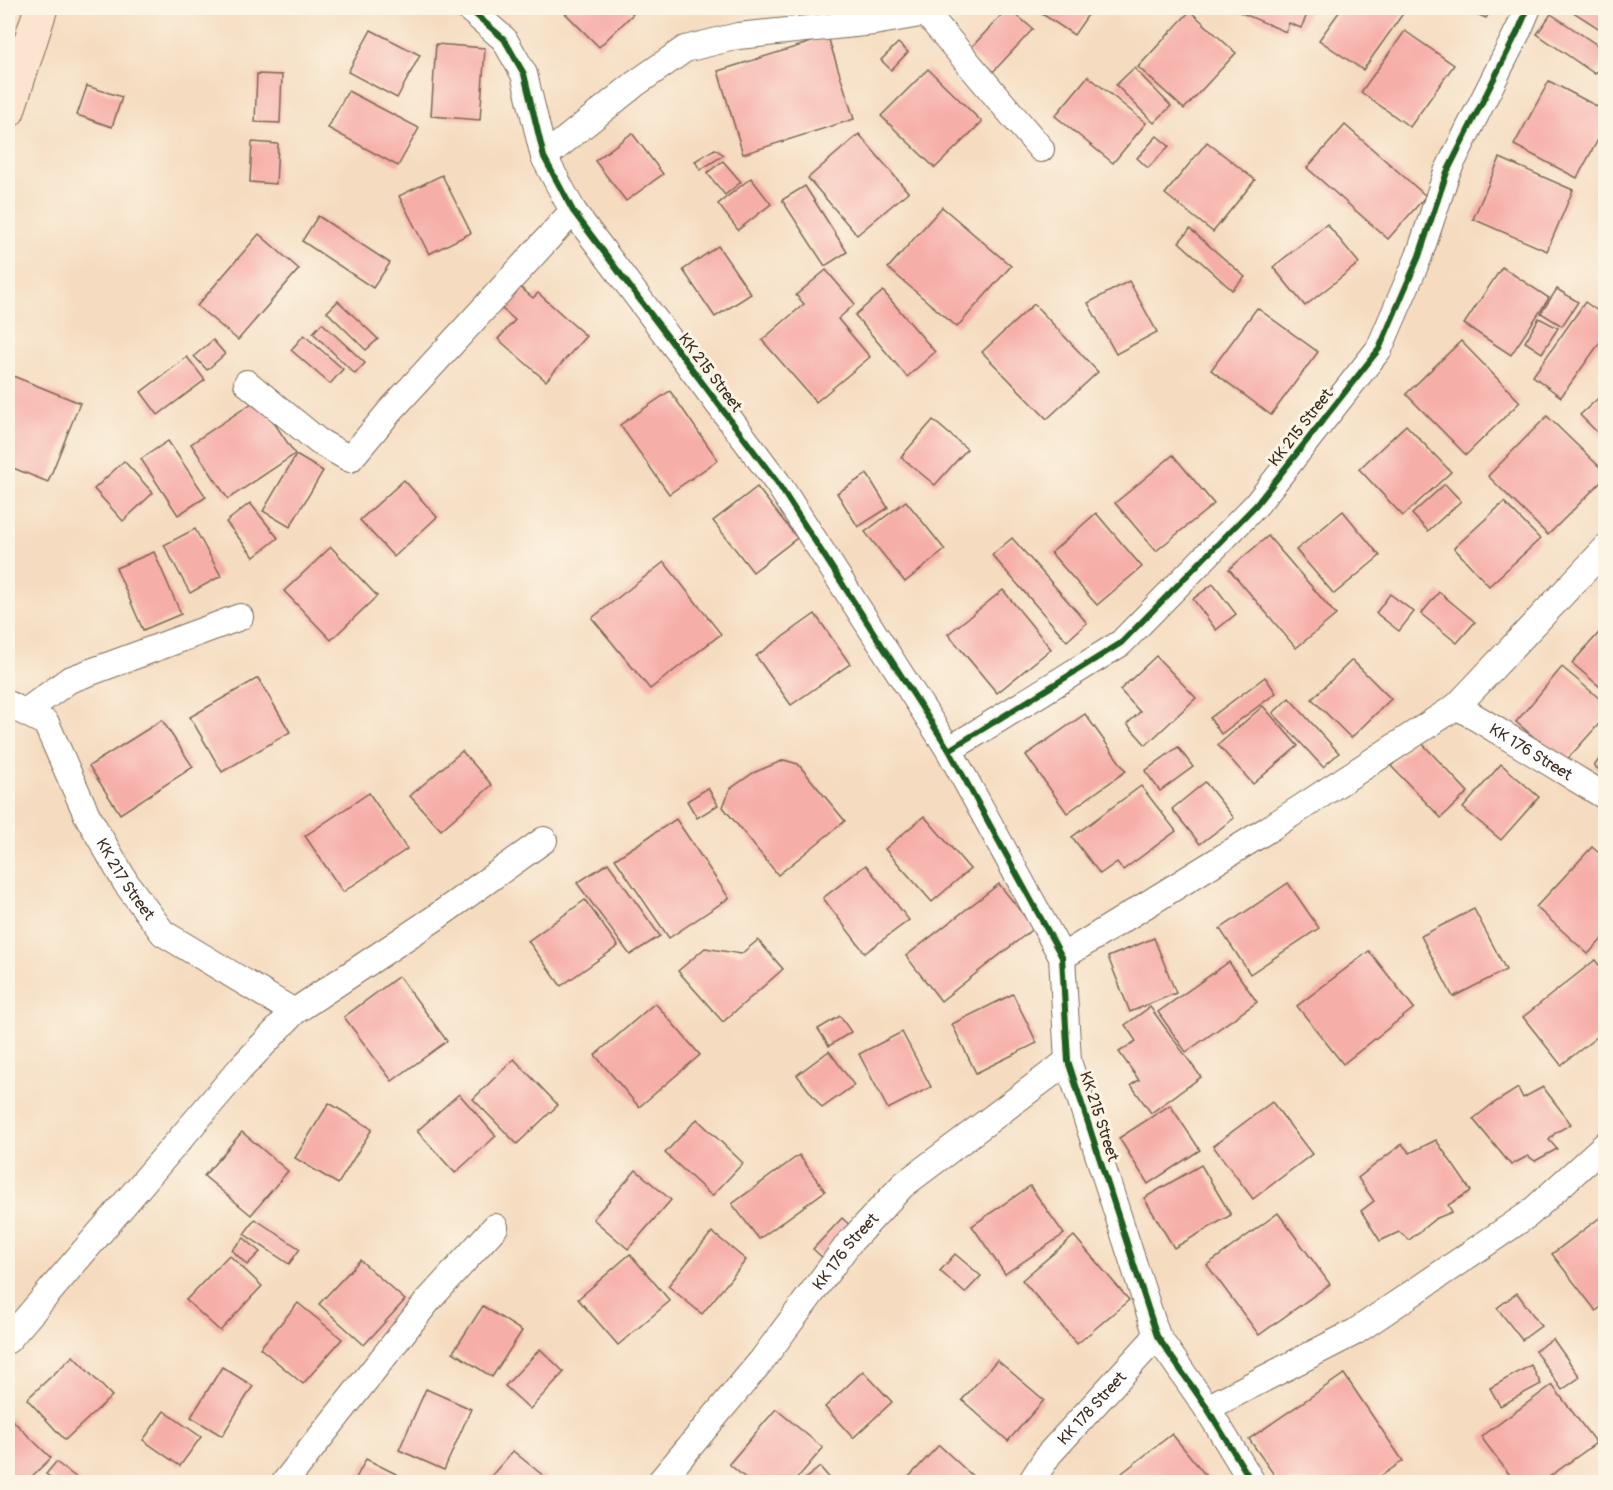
<svg xmlns="http://www.w3.org/2000/svg" width="1613" height="1490" font-family="Pangolin,sans-serif">
<style>
.building{fill:#f6aea9}
.lines{fill:none;stroke-linecap:round;stroke-linejoin:round}
.street-casing{stroke:#7c6857;stroke-width:28}
.secondary-casing{stroke:#7c6857;stroke-width:35}
.street{stroke:#fff;stroke-width:26}
.secondary{stroke:#fde4d1;stroke-width:33}
.cycleway-casing{stroke:#fcf5e5;stroke-width:10}
.cycleway{stroke:#1b5e20;stroke-width:6}
.labels{text-anchor:middle;stroke-width:6;stroke-linejoin:round;paint-order:stroke}
.street-label{font-size:16px;fill:#3b2a1e;stroke:#fcf5e5}
</style>
<rect width="100%" height="100%" fill="#fcf5e5"/>
<filter id="ink" filterUnits="userSpaceOnUse"><feTurbulence type="fractalNoise" baseFrequency=".0167" numOctaves="2"/><feDisplacementMap in="SourceGraphic" scale="12" xChannelSelector="R" yChannelSelector="G"/><feConvolveMatrix kernelMatrix="1 2 1 2 8 2 1 2 1" color-interpolation-filters="sRGB"/></filter>
<filter id="wash" filterUnits="userSpaceOnUse"><feTurbulence type="fractalNoise" baseFrequency=".008" numOctaves="4" result="noise"/><feDisplacementMap in="SourceGraphic" scale="24" xChannelSelector="R" yChannelSelector="G"/><feGaussianBlur stdDeviation="1.35" result="paint"/><feColorMatrix in="noise" values="0 0 0 0 0 0 0 0 0 0 0 0 0 0 0 0 0 1.4 0 .05"/><feComposite in="paint" operator="in"/></filter>
<g filter="url(#wash)">
<rect width="100%" height="100%" fill="#f5dcc0"/>
<g id="blocks">
<!-- building -->
<g class="building">
<path d="M565,8H627L633,14L599,47L562,10Z"/>
<path d="M1008,8L1033,29L992,73L968,51Z"/>
<path d="M1033,8H1083L1090,12L1074,35Z"/>
<path d="M1242,8H1310L1301,28L1289,23L1286,32L1237,11Z"/>
<path d="M1342,8H1407L1363,70L1319,40Z"/>
<path d="M1463,8H1492L1486,18Z"/>
<path d="M1567,8H1606V33Z"/>
<path d="M1190,11L1236,53L1184,109L1138,67Z"/>
<path d="M1551,14L1606,51V59L1595,74L1537,34Z"/>
<path d="M371,30L420,55L397,98L348,72Z"/>
<path d="M1405,31L1454,65L1410,127L1361,92Z"/>
<path d="M828,37L854,119L743,154L718,71Z"/>
<path d="M898,43L908,52L891,70L881,60Z"/>
<path d="M436,44L485,48L480,120L431,116Z"/>
<path d="M1134,68L1171,106L1154,123L1116,85Z"/>
<path d="M928,69L982,122L935,168L881,116Z"/>
<path d="M257,74L282,75L280,123L255,122Z"/>
<path d="M1088,76L1146,123L1113,163L1055,116Z"/>
<path d="M1549,81L1606,111V125L1577,178L1514,145Z"/>
<path d="M87,86L122,97L112,127L77,115Z"/>
<path d="M348,91L419,128L398,166L328,128Z"/>
<path d="M1345,125L1426,196L1388,239L1307,168Z"/>
<path d="M632,133L663,174L626,201L595,161Z"/>
<path d="M859,134L908,192L857,235L808,178Z"/>
<path d="M1157,136L1169,146L1148,168L1137,158Z"/>
<path d="M252,142L278,144L276,184L250,182Z"/>
<path d="M1207,142L1255,180L1213,232L1165,194Z"/>
<path d="M715,149L724,155L700,170L695,161Z"/>
<path d="M1500,158L1573,190L1547,251L1473,219Z"/>
<path d="M723,161L741,182L725,195L707,173Z"/>
<path d="M442,175L471,233L429,254L399,196Z"/>
<path d="M751,178L771,204L738,230L718,204Z"/>
<path d="M805,186L847,252L825,266L782,200Z"/>
<path d="M942,207L1011,266L957,327L888,268Z"/>
<path d="M318,216L390,263L373,288L302,241Z"/>
<path d="M1327,224L1359,263L1305,306L1273,267Z"/>
<path d="M1190,229L1245,277L1232,290L1179,242Z"/>
<path d="M259,234L299,269L238,340L197,306Z"/>
<path d="M718,246L751,294L715,317L683,270Z"/>
<path d="M1502,267L1549,298L1511,355L1464,324Z"/>
<path d="M826,270L855,304L838,319L870,357L816,402L762,340L804,304L796,295Z"/>
<path d="M1129,281L1157,332L1116,354L1088,303Z"/>
<path d="M520,287L533,298L538,293L586,336L546,381L498,339L515,320L501,308Z"/>
<path d="M1557,289L1578,302L1562,326L1541,313Z"/>
<path d="M883,291L935,352L907,377L855,315Z"/>
<path d="M338,301L378,339L366,350L327,312Z"/>
<path d="M1585,302L1606,317V334L1561,397L1533,376Z"/>
<path d="M1034,304L1098,372L1047,419L982,352Z"/>
<path d="M1257,308L1318,352L1271,415L1211,370Z"/>
<path d="M1539,318L1558,328L1542,353L1525,342Z"/>
<path d="M322,323L365,363L355,374L313,333Z"/>
<path d="M304,335L343,369L330,384L291,350Z"/>
<path d="M213,340L225,354L207,370L194,356Z"/>
<path d="M1461,341L1520,402L1466,455L1406,394Z"/>
<path d="M187,357L205,380L158,415L141,392Z"/>
<path d="M8,374L80,403L48,482L8,466Z"/>
<path d="M670,391L718,460L669,494L620,425Z"/>
<path d="M1606,391V441L1580,415Z"/>
<path d="M258,399L295,454L228,499L191,444Z"/>
<path d="M1547,416L1606,473V477L1548,535L1488,476Z"/>
<path d="M933,420L967,449L935,485L901,457Z"/>
<path d="M1406,425L1451,472L1403,516L1359,469Z"/>
<path d="M168,441L206,497L178,515L141,459Z"/>
<path d="M296,455L323,471L290,527L263,511Z"/>
<path d="M1173,455L1214,504L1156,551L1115,503Z"/>
<path d="M124,461L153,493L123,521L94,489Z"/>
<path d="M867,474L888,508L858,527L837,493Z"/>
<path d="M404,480L437,517L394,557L360,520Z"/>
<path d="M1445,484L1461,501L1428,531L1412,514Z"/>
<path d="M757,487L797,538L753,572L713,521Z"/>
<path d="M906,501L945,550L905,582L865,532Z"/>
<path d="M1504,502L1540,539L1489,586L1454,548Z"/>
<path d="M250,503L278,538L254,557L226,522Z"/>
<path d="M1343,511L1380,556L1334,594L1296,550Z"/>
<path d="M1096,513L1142,567L1097,605L1051,553Z"/>
<path d="M195,529L221,576L190,593L164,545Z"/>
<path d="M1268,536L1336,615L1296,648L1229,569Z"/>
<path d="M1012,538L1087,623L1067,641L992,555Z"/>
<path d="M331,547L377,596L331,640L284,591Z"/>
<path d="M154,552L181,614L143,630L116,568Z"/>
<path d="M664,562L721,634L650,689L592,618Z"/>
<path d="M1213,584L1236,614L1216,630L1193,599Z"/>
<path d="M1003,590L1051,649L997,693L948,634Z"/>
<path d="M1439,592L1475,622L1457,643L1421,614Z"/>
<path d="M1390,594L1414,612L1399,631L1376,613Z"/>
<path d="M815,614L850,664L791,705L756,656Z"/>
<path d="M1606,625V692L1572,663Z"/>
<path d="M1156,656L1196,698L1146,745L1127,724L1140,712L1120,690Z"/>
<path d="M1352,660L1391,699L1351,738L1312,699Z"/>
<path d="M1562,667L1606,704V716L1564,763L1516,722Z"/>
<path d="M1265,677L1276,693L1221,734L1210,718Z"/>
<path d="M258,678L290,732L222,772L190,717Z"/>
<path d="M1289,698L1339,753L1323,767L1273,713Z"/>
<path d="M1263,706L1298,746L1253,784L1218,745Z"/>
<path d="M1085,714L1126,771L1067,813L1026,755Z"/>
<path d="M162,720L193,767L120,814L89,766Z"/>
<path d="M1419,740L1468,792L1441,818L1391,766Z"/>
<path d="M1178,747L1193,767L1160,791L1145,771Z"/>
<path d="M1606,750V774L1594,766Z"/>
<path d="M462,751L492,785L441,830L410,796Z"/>
<path d="M784,760L798,764L845,821L778,875L723,807L730,789L753,773Z"/>
<path d="M1501,764L1539,797L1501,840L1463,808Z"/>
<path d="M1205,782L1234,818L1200,844L1172,809Z"/>
<path d="M1141,786L1176,831L1123,870L1117,862L1100,874L1072,837Z"/>
<path d="M708,788L718,805L697,818L687,801Z"/>
<path d="M369,793L407,849L343,892L305,836Z"/>
<path d="M924,816L970,869L932,902L885,849Z"/>
<path d="M676,819L729,898L669,938L615,859Z"/>
<path d="M1592,847L1606,859V935L1588,954L1536,907Z"/>
<path d="M608,863L660,936L630,955L577,883Z"/>
<path d="M866,865L909,920L865,953L823,898Z"/>
<path d="M1288,883L1319,928L1250,974L1220,929Z"/>
<path d="M999,884L1034,928L941,1001L906,956Z"/>
<path d="M585,900L618,946L561,986L528,941Z"/>
<path d="M1474,909L1506,970L1453,997L1421,936Z"/>
<path d="M1154,938L1176,993L1130,1012L1108,957Z"/>
<path d="M758,940L783,969L723,1022L678,971L705,948L741,954Z"/>
<path d="M1369,951L1414,1008L1343,1064L1297,1006Z"/>
<path d="M1595,960L1606,974V1030L1561,1065L1523,1017Z"/>
<path d="M1229,962L1257,1002L1186,1052L1158,1012Z"/>
<path d="M399,976L447,1041L392,1081L344,1017Z"/>
<path d="M1013,994L1037,1043L976,1073L952,1024Z"/>
<path d="M655,1003L700,1055L639,1107L595,1055Z"/>
<path d="M1150,1007L1201,1077L1151,1113L1131,1085L1139,1080L1119,1052L1136,1041L1125,1025Z"/>
<path d="M840,1016L851,1032L829,1046L818,1029Z"/>
<path d="M902,1032L931,1087L888,1109L859,1054Z"/>
<path d="M829,1051L854,1085L822,1108L797,1075Z"/>
<path d="M514,1059L558,1105L517,1144L473,1099Z"/>
<path d="M1543,1087L1571,1124L1555,1133L1549,1140L1557,1149L1535,1161L1528,1156L1511,1165L1473,1119L1491,1105L1518,1088L1523,1098Z"/>
<path d="M459,1094L496,1136L455,1173L417,1131Z"/>
<path d="M1272,1102L1312,1154L1253,1199L1213,1146Z"/>
<path d="M329,1103L372,1129L338,1184L295,1158Z"/>
<path d="M1170,1105L1200,1150L1148,1184L1119,1138Z"/>
<path d="M697,1119L743,1163L712,1196L665,1153Z"/>
<path d="M242,1132L288,1171L251,1215L204,1176Z"/>
<path d="M1436,1140L1471,1191L1448,1205L1452,1212L1435,1219L1409,1240L1399,1232L1380,1241L1361,1211L1374,1201L1358,1178L1402,1144L1410,1153Z"/>
<path d="M799,1155L825,1191L759,1239L732,1204Z"/>
<path d="M1201,1165L1231,1215L1174,1248L1144,1198Z"/>
<path d="M636,1170L671,1200L628,1249L593,1219Z"/>
<path d="M1030,1186L1064,1234L1005,1274L972,1226Z"/>
<path d="M1278,1213L1330,1284L1259,1335L1207,1265Z"/>
<path d="M1606,1213V1303L1596,1311L1552,1254Z"/>
<path d="M842,1218L854,1229L825,1260L813,1249Z"/>
<path d="M255,1219L300,1249L289,1264L244,1234Z"/>
<path d="M712,1232L746,1260L702,1314L668,1286Z"/>
<path d="M1074,1236L1129,1300L1077,1344L1022,1280Z"/>
<path d="M244,1238L260,1252L247,1265L232,1250Z"/>
<path d="M630,1254L670,1301L618,1345L578,1299Z"/>
<path d="M955,1254L981,1276L965,1293L940,1271Z"/>
<path d="M229,1255L262,1286L220,1331L186,1300Z"/>
<path d="M360,1260L405,1300L364,1345L319,1304Z"/>
<path d="M1517,1293L1541,1326L1522,1340L1497,1308Z"/>
<path d="M298,1303L342,1339L303,1384L260,1348Z"/>
<path d="M483,1306L522,1331L492,1377L453,1352Z"/>
<path d="M1553,1339L1580,1377L1562,1390L1535,1351Z"/>
<path d="M540,1349L564,1372L530,1409L505,1386Z"/>
<path d="M73,1356L112,1396L65,1440L27,1399Z"/>
<path d="M997,1360L1044,1400L1008,1441L962,1400Z"/>
<path d="M1531,1365L1541,1384L1500,1406L1490,1388Z"/>
<path d="M222,1367L253,1386L222,1436L191,1417Z"/>
<path d="M863,1371L892,1402L853,1438L825,1407Z"/>
<path d="M1344,1374L1403,1461L1372,1482H1279L1249,1439Z"/>
<path d="M1552,1385L1596,1443L1542,1482H1515L1481,1437Z"/>
<path d="M426,1389L471,1409L444,1470L399,1450Z"/>
<path d="M776,1409L823,1448L794,1482H750L729,1464Z"/>
<path d="M164,1411L201,1437L180,1466L143,1440Z"/>
<path d="M9,1417L51,1458L26,1482H8V1419Z"/>
<path d="M1172,1434L1211,1482H1130L1122,1473Z"/>
<path d="M939,1445L979,1482H904Z"/>
<path d="M513,1451L551,1482H486Z"/>
<path d="M366,1459L412,1482H354Z"/>
<path d="M56,1462L82,1482H57L46,1474Z"/>
<path d="M820,1467L833,1482H801Z"/>
<path d="M1116,1475L1121,1482H1106Z"/>
</g>
</g>
</g>
<g filter="url(#ink)">
<use href="#blocks" fill-opacity="0" stroke="#7c6857" stroke-width="1.5"/>
<g class="lines">
<!-- street casing -->
<g class="street-casing">
<g id="street">
<path d="M468,8L504,39L524,74L544,157L573,211L777,482L949,750L1062,957L1068,1061L1157,1336L1207,1408L1252,1482"/>
<path d="M926,13L1041,149"/>
<path d="M544,157L635,84L685,49L738,36L874,22L926,13L935,8"/>
<path d="M247,383L318,441L350,459L390,411L573,211"/>
<path id="s1" d="M8,704L46,723L87,815L126,883L163,933L294,1012"/>
<path id="s2" d="M1457,706L1606,797"/>
<path d="M25,712L69,680L240,617"/>
<path d="M949,750L1121,643L1256,505L1379,349L1419,256L1447,172L1519,29L1528,8"/>
<path d="M1062,957L1267,830L1457,706L1606,548"/>
<path d="M8,1340L240,1069L294,1012L435,918L544,840"/>
<path d="M1207,1408L1355,1332L1529,1214L1606,1144"/>
<path d="M285,1482L427,1302L495,1227"/>
<path id="s3" d="M660,1482L762,1360L849,1243L903,1185L1068,1061"/>
<path id="s4" d="M1031,1482L1049,1454L1157,1336"/>
</g>
</g>
<!-- secondary casing -->
<g class="secondary-casing">
<path id="secondary" d="M8,111L41,8"/>
</g>
<!-- street -->
<use href="#street" class="street"/>
<!-- secondary -->
<use href="#secondary" class="secondary"/>
<!-- cycleway casing -->
<g class="cycleway-casing">
<g id="cycleway">
<path d="M468,8L504,39L524,74L544,157L573,211L777,482L949,750L1062,957L1068,1061L1157,1336L1207,1408L1252,1482"/>
<path d="M949,750L1121,643L1256,505L1379,349L1419,256L1447,172L1519,29L1528,8"/>
</g>
</g>
<!-- cycleway -->
<use href="#cycleway" class="cycleway"/>
</g>
</g>
<g class="labels">
<!-- street labels -->
<g class="street-label">
<text transform="translate(711 372) rotate(53)" y="6">KK 215 Street</text>
<text transform="translate(1300 427) rotate(-52)" y="6">KK 215 Street</text>
<text dy="6" stroke="none"><textPath href="#s2" startOffset="87">KK 176 Street</textPath></text>
<text dy="6" stroke="none"><textPath href="#s1" startOffset="218">KK 217 Street</textPath></text>
<text transform="translate(1100 1116) rotate(72)" y="6">KK 215 Street</text>
<text dy="6" stroke="none"><textPath href="#s3" startOffset="296">KK 176 Street</textPath></text>
<text dy="6" stroke="none"><textPath href="#s4" startOffset="96">KK 178 Street</textPath></text>
</g>
</g>
<!-- margin -->
<rect width="1613" height="1490" fill="none" stroke="#fcf5e5" stroke-width="30"/>
</svg>
